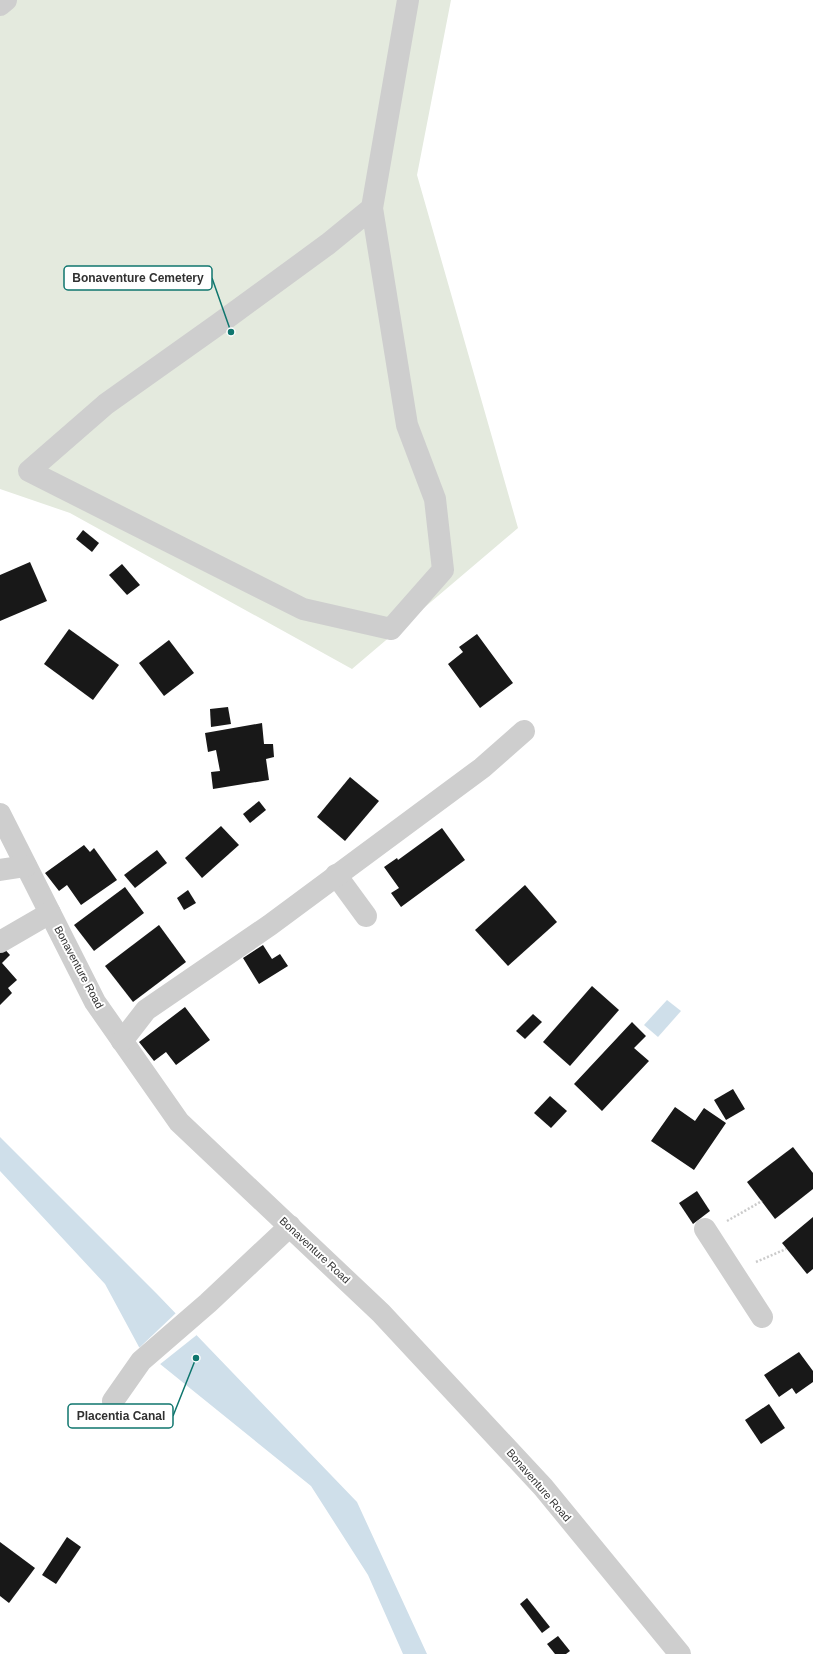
<svg xmlns="http://www.w3.org/2000/svg" width="813" height="1654" font-family="Arial,sans-serif">
<style>
.green{fill:#e4eade}
.water{fill:#cfdfea}
.pier{fill:#fff}
.building{fill:#181818}
.lines{fill:none;stroke-linecap:round;stroke-linejoin:round}
.path{stroke:#cbcbcb;stroke-width:2.5;stroke-dasharray:2 2;stroke-linecap:butt}
.minor{stroke:#cecece;stroke-width:22}
.labels{text-anchor:middle;stroke-width:4;stroke-linejoin:round;paint-order:stroke}
.street-label{font-size:11px;fill:#313131;stroke:#fff}
.leader{fill:none;stroke:#0f766e;stroke-width:1.5}
.callout-dot{fill:#0f766e;stroke:#fff;stroke-width:1.5}
.callout{fill:#fff;stroke:#0f766e;stroke-width:1.5}
.callout-label{font-size:12px;text-anchor:middle;font-weight:bold;fill:#313131}
</style>
<rect width="100%" height="100%" fill="#fff"/>
<!-- green -->
<path class="green" d="M0,0H451L417,175L518,528L352,669L70,513L0,489Z"/>
<!-- water -->
<g class="water">
<path d="M667,1000L681,1011L658,1037L644,1025Z"/>
<path d="M0,1137L157,1294L357,1502L427,1654H403L368,1575L311,1486L139,1347L105,1284L0,1171Z"/>
</g>
<!-- pier -->
<path class="pier" d="M177,1312L198,1334L159,1365L138,1349Z"/>
<!-- building -->
<g class="building">
<path d="M83,530L99,543L92,552L76,539Z"/>
<path d="M30,562L47,601L0,621V575Z"/>
<path d="M122,564L140,585L127,595L109,575Z"/>
<path d="M69,629L119,665L93,700L44,664Z"/>
<path d="M477,634L513,683L480,708L448,664L463,652L459,647Z"/>
<path d="M169,640L194,673L164,696L139,663Z"/>
<path d="M228,707L231,724L211,727L210,709Z"/>
<path d="M262,723L264,744H273L274,757L266,759L269,780L213,789L211,772L220,771L216,750L208,752L205,733Z"/>
<path d="M350,777L379,801L345,841L317,817Z"/>
<path d="M259,801L266,810L250,823L243,814Z"/>
<path d="M221,826L239,845L202,878L185,858Z"/>
<path d="M442,828L465,860L401,907L391,893L399,888L384,867L397,858L398,860Z"/>
<path d="M84,845L90,852L94,848L117,880L81,905L67,885L59,891L45,873Z"/>
<path d="M157,850L167,863L135,888L124,875Z"/>
<path d="M525,885L557,922L508,966L475,930Z"/>
<path d="M125,887L144,913L94,951L74,925Z"/>
<path d="M188,890L196,903L184,910L177,898Z"/>
<path d="M159,925L186,962L133,1002L105,966Z"/>
<path d="M0,944L10,955L2,963L17,980L8,988L12,993L0,1005Z"/>
<path d="M263,945L272,959L280,954L288,966L259,984L243,958Z"/>
<path d="M592,986L619,1010L570,1066L543,1042Z"/>
<path d="M185,1007L210,1040L176,1065L166,1052L154,1061L139,1042Z"/>
<path d="M533,1014L542,1022L525,1039L516,1031Z"/>
<path d="M632,1022L646,1036L634,1048L649,1061L602,1111L574,1084Z"/>
<path d="M733,1089L745,1109L726,1120L714,1100Z"/>
<path d="M550,1096L567,1111L551,1128L534,1113Z"/>
<path d="M675,1107L695,1121L704,1108L726,1123L694,1170L651,1141Z"/>
<path d="M793,1147L813,1173V1189L775,1219L747,1182Z"/>
<path d="M697,1191L710,1211L693,1224L679,1203Z"/>
<path d="M813,1217V1269L807,1274L782,1243Z"/>
<path d="M799,1352L813,1371V1382L796,1394L792,1388L779,1397L764,1375Z"/>
<path d="M769,1404L785,1428L761,1444L745,1420Z"/>
<path d="M67,1537L81,1547L56,1584L42,1575Z"/>
<path d="M0,1542L35,1568L9,1603L0,1596Z"/>
<path d="M527,1598L550,1627L542,1633L520,1604Z"/>
<path d="M558,1636L570,1651L566,1654H555L547,1644Z"/>
</g>
<g class="lines">
<!-- path -->
<g class="path">
<path d="M727,1221L762,1201"/>
<path d="M756,1262L786,1249"/>
</g>
<!-- minor -->
<g class="minor">
<path d="M0,5L6,0"/>
<path d="M372,208L328,244L220,323L106,404L29,471L303,609L391,629L443,570L435,499L407,425L372,208L408,0"/>
<path d="M0,814L95,1002L179,1122L381,1313L543,1487L680,1654"/>
<path d="M0,870L26,866"/>
<path d="M336,875L366,916"/>
<path d="M0,942L50,913"/>
<path d="M122,1041L146,1010L270,925L482,768L524,731"/>
<path d="M705,1229L762,1317"/>
<path d="M113,1401L141,1361L208,1303L290,1226"/>
</g>
</g>
<g class="labels">
<!-- street labels -->
<g class="street-label">
<text transform="translate(79 967) rotate(62)" y="4">Bonaventure Road</text>
<text transform="translate(315 1250) rotate(43)" y="4">Bonaventure Road</text>
<text transform="translate(539 1485) rotate(49)" y="4">Bonaventure Road</text>
</g>
</g>
<!-- callouts -->
<path class="leader" d="M231 332L212 278M196 1358L173 1416"/>
<g class="callout-dot">
<circle cx="231" cy="332" r="4"/>
<circle cx="196" cy="1358" r="4"/>
</g>
<g class="callout">
<rect x="64" y="266" width="148" height="24" rx="4"/>
<rect x="68" y="1404" width="105" height="24" rx="4"/>
</g>
<g class="callout-label">
<text x="138" y="282">Bonaventure Cemetery</text>
<text x="121" y="1420">Placentia Canal</text>
</g>
</svg>
